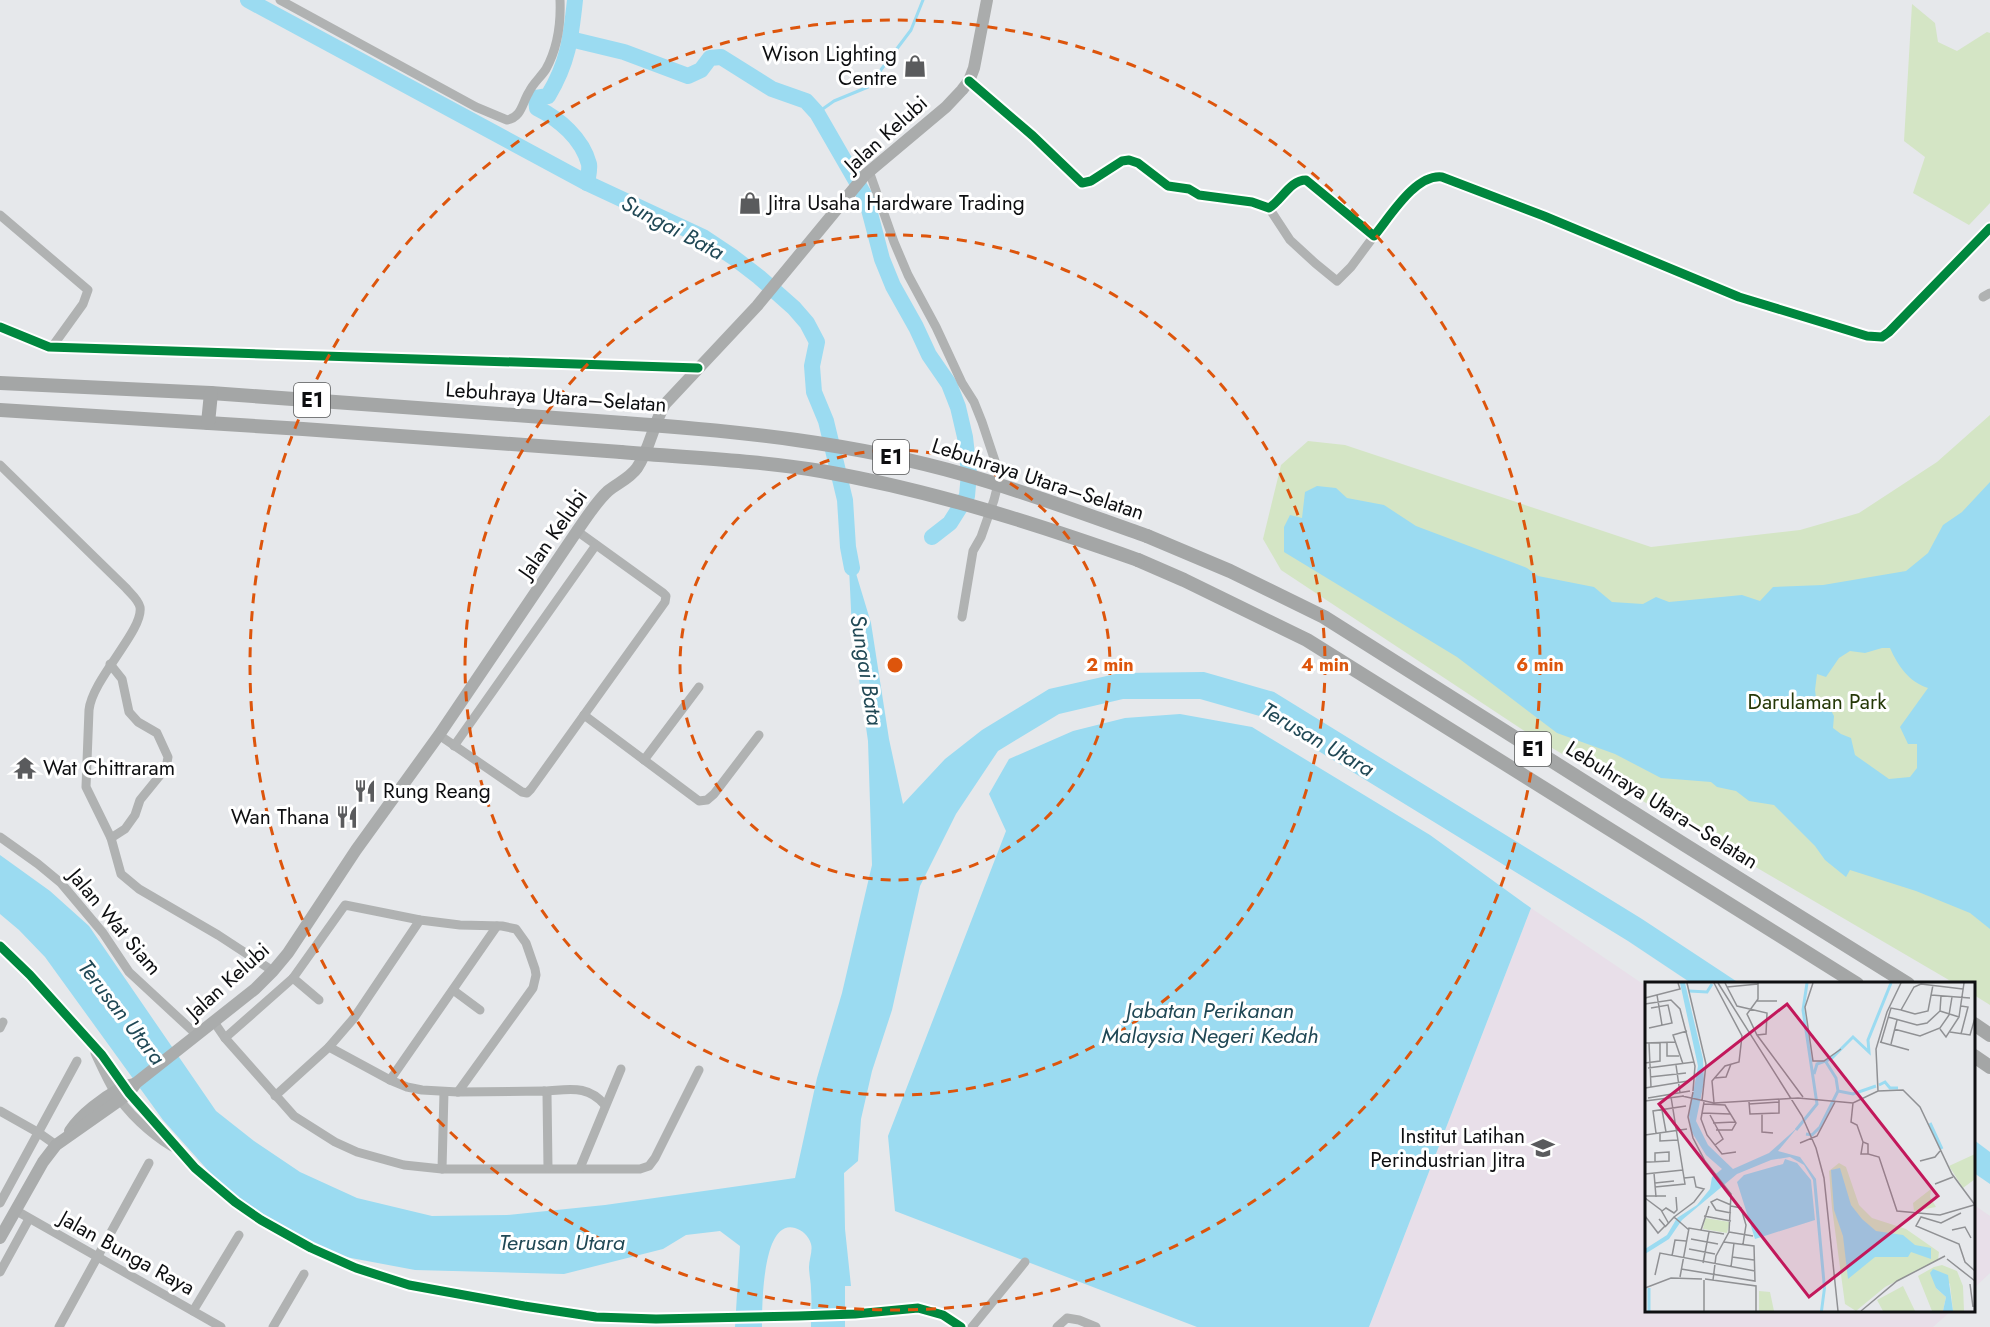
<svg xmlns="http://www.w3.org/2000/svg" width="1990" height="1327" font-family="Jost,sans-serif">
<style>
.education{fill:#e8dfe9}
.green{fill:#d4e5c5}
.water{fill:#9bdbf1;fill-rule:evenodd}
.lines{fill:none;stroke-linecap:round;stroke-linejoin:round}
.stream{stroke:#9bdbf1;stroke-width:3}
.river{stroke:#9bdbf1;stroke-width:16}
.minor{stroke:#b0b2b2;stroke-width:9}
.major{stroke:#aaacac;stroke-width:12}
.highway{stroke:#a4a6a6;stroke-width:14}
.highway-bridge{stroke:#a4a6a6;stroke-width:14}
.cycleway-casing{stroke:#fff;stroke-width:13}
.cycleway{stroke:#00873e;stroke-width:9}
.ring{fill:none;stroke:#dd550c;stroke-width:3;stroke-dasharray:10 8}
.labels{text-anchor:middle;stroke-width:6;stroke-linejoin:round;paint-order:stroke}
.shield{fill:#fff;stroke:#565758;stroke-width:1.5}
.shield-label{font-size:20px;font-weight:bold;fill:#0e0f11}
.poi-label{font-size:21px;fill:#0e0f11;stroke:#fff;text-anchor:end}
.street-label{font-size:21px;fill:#0e0f11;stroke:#fff}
.park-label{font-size:21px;fill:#253807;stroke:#fff}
.water-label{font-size:22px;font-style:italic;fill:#204855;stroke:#fff}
.inset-river{fill:none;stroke:#9bdbf1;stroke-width:3}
.inset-road{fill:none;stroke:#909194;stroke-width:1.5}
.view{fill:#c2185b;fill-opacity:0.15;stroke:#c2185b;stroke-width:3}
.inset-edge{fill:none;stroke:#0e0f11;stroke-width:3}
.centre{fill:#dd550c;stroke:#fff;stroke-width:3}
.ring-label{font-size:18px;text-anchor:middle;font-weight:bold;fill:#dd550c;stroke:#fff;stroke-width:6;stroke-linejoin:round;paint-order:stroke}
</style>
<rect width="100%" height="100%" fill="#e6e8eb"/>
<!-- education -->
<g class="education">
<path d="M1531,908L1646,986V1310L1951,1311L1933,1327H1369Z"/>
<path d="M1974,1205L1990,1216V1273L1974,1288Z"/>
</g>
<!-- green -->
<g class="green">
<path d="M1912,4L1935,23L1938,42L1957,51L1987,32L1990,33V203L1969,225L1913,193L1925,157L1904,141Z"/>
<path d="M1990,415V1005L1974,995V984L1954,983L1535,738L1281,570L1263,539L1281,465L1308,441L1345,445L1651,547L1800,530L1859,513L1937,462Z"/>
</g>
<!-- water -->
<g class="water">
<path d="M1990,482V929L1970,913L1916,891L1850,870L1846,877L1825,860L1815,846L1774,805L1749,801L1736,791L1717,787L1711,782L1661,778L1615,754L1557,733L1457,657L1284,552V527L1290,515L1302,518L1305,492L1317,486L1336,488L1347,498L1384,505L1416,526L1527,568L1538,576L1594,587L1612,602L1643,604L1656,597L1669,602L1742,595L1760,601L1773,587L1823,585L1906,571L1928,553L1943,525L1962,512ZM1882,648H1890C1898,666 1909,682 1928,688L1900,727L1908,744H1917V768L1910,777L1889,779L1855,755L1851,738L1841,734L1833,728L1834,716L1828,705H1817L1815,690L1817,674L1826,677L1839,658L1850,651L1865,653Z"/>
<path d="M848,547L871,623L889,739L903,804L945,759L982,730L1049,689L1120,673L1204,672L1274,692L1642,919L1739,983H1691L1628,941L1263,717L1200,699H1123L1059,714L998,751L956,814L920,886L892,1010L872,1071L861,1119L858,1161L844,1173L845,1229L851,1286H845V1327H811C811,1315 812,1302 811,1290C811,1282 809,1274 809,1267C809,1260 813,1250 811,1244C809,1236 802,1230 795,1228C762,1218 762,1307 762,1327H735L740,1246L720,1231L686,1235L663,1249L564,1274L415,1270L335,1255L270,1220L221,1185L163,1120L45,957L19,930L0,914V855L50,891L89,926L216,1111L254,1141L300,1172L357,1198L432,1216L507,1215L605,1205L795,1178L817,1078L842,993L872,865L868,741L852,630Z"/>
<path d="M1180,714L1252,727L1430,835L1531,908L1369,1327H1197L895,1211L888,1136L1006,831L989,794L1009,759L1073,731L1125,718Z"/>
<path d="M1974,1140L1990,1152V1184L1974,1173Z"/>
</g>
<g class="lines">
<!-- stream -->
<path class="stream" d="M817,113L834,101L868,87L911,30L923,0"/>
<!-- river -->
<g class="river">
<path d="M248,0L587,183L703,237L733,257L759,277L794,308L807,323L817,342L812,366L814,392L826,421L845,500L848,547L852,568"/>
<path d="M575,0C571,38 568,63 548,96L536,98L537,108C559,119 582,138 589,164C590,170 588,177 587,183"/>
<path d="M570,39L624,52L688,76L701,70L710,58L721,57L772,89L806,101L817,113L866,198L882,259L893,286L916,327L929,355L949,384L958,407L965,437L969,473L967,496L950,523L932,537"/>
</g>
<!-- minor -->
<g class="minor">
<path d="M280,0L476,107L507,120C522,117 522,103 529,92C533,83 541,77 546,69C558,47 561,24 560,0"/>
<path d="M969,81L1033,136L1082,183L1091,181L1122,161L1129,160L1138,163L1168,186L1189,189L1199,195L1252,202L1269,208C1282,200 1290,180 1306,180L1374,236C1390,217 1415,174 1442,177L1544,216L1739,297L1867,336L1882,337L1889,332L1990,228"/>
<path d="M869,171L894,242L908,275L936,327L962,383L974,402L982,422L999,473V480L994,500L981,537L973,551L962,617"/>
<path d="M1269,208L1290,240L1315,263L1337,281L1351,267L1374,236"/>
<path d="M0,215L88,290L83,304L52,347"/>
<path d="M1983,297L1990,293"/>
<path d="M0,327L49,347L698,368"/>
<path d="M0,465L126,588C131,594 138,599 140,607C144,630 92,679 89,710L86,787L111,838L121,874L139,889L218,935L273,971"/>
<path d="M110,664L122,679L129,712L138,722L157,733L168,757L166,768L140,800L135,815L125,829L111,838"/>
<path d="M584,715L699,801L707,800L714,794L759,735"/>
<path d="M439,735L522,792L527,793L531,789L665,602L666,596L663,593L577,531"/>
<path d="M454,746L596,545"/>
<path d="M644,760L699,687"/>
<path d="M0,837L38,864L61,883L103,933L129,972L197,1035"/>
<path d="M0,946L30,975L102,1055L129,1093L195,1168L235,1202L261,1220L311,1248L356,1268L409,1285L524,1306L596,1317L656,1319L798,1316L855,1314L918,1308L943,1315L961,1327"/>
<path d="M293,978L319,1000"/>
<path d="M453,990L480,1010"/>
<path d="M214,1022L225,1038L294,1116L335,1142L357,1152L404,1165L442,1169H640L649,1166L655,1158L699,1070"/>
<path d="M0,1028L3,1022"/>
<path d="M225,1038L293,978L345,905L420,920L460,925L502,926L516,929L526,943L535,969L536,975L533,988L458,1092"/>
<path d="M329,1047L390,1080L407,1087L422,1090L458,1092L544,1091L547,1094L548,1168"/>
<path d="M95,1053C101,1066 107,1079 114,1091C127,1113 151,1134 172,1147"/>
<path d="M390,1080L497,926"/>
<path d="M544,1091C569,1090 587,1084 605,1105"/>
<path d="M275,1096L329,1047L354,1018L420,920"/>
<path d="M0,1111L39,1133L56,1145"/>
<path d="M580,1168L621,1069"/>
<path d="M442,1169L444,1092"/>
<path d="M0,1203L77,1061"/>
<path d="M15,1210L221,1327"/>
<path d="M0,1272L29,1219"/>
<path d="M193,1311L239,1235"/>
<path d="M59,1327L149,1163"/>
<path d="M273,1327L304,1274"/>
<path d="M972,1327L1025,1262"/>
<path d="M1057,1327L1067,1318L1079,1320L1096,1327"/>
</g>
<!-- major -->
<g class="major">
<path d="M70,1131C81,1114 103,1098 121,1088C125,1085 130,1085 135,1084"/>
<path d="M0,1238L43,1162L56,1145L120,1100L129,1093L136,1083L255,989L273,971L288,953L356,850L439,735L577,531C587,517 596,502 608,491C618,483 630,478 637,468C650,449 653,424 665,404L757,306L865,175L946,107L962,90L969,81L974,68L987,0"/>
</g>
<!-- highway -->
<g class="highway">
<path d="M0,383L211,393L624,423"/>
<path d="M0,410L303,429L621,452"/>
<path d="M208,423L211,393"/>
<path d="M1147,536L1230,571L1324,617L1685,845L1908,984"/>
<path d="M1138,560L1184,580L1307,640L1857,984"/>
<path d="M1974,1024L1990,1035"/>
<path d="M1974,1056L1990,1067"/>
</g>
<!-- highway-bridge -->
<g class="highway-bridge">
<path d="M624,423C739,431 855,443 966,475C1027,492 1087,515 1147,536"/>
<path d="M621,452C688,458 755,460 821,471C930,490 1034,523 1138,560"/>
</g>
<!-- cycleway casing -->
<g class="cycleway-casing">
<g id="cycleway">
<path d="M969,81L1033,136L1082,183L1091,181L1122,161L1129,160L1138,163L1168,186L1189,189L1199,195L1252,202L1269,208C1282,200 1290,180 1306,180L1374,236C1390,217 1415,174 1442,177L1544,216L1739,297L1867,336L1882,337L1889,332L1990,228"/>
<path d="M0,327L49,347L698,368"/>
<path d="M0,946L30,975L102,1055L129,1093L195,1168L235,1202L261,1220L311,1248L356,1268L409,1285L524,1306L596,1317L656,1319L798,1316L855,1314L918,1308L943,1315L961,1327"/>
</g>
</g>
<!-- cycleway -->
<use href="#cycleway" class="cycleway"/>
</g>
<!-- distance rings -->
<g class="ring">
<circle cx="895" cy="665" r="215"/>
<circle cx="895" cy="665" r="430"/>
<circle cx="895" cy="665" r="645"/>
</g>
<!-- icons -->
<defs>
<g id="shop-bare" transform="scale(1.8)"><path d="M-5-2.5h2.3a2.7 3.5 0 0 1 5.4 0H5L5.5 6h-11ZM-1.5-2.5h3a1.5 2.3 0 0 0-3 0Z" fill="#5a5b5d" stroke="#fff" stroke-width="2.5" paint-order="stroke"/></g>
<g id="temple-bare" transform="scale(1.8)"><path d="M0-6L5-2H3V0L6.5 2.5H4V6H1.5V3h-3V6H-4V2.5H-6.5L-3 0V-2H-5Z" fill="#5a5b5d" stroke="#fff" stroke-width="2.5" paint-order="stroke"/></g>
<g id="restaurant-bare" transform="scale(1.8)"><path d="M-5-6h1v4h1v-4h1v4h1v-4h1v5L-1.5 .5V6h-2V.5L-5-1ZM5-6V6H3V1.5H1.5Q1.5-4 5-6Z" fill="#5a5b5d" stroke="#fff" stroke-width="2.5" paint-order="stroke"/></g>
<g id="university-bare" transform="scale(1.8)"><path d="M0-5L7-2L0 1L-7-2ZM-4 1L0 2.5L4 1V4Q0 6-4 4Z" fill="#5a5b5d" stroke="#fff" stroke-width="2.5" paint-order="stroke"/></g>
</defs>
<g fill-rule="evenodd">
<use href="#shop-bare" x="915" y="66"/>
<use href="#shop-bare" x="750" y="203"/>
<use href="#temple-bare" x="25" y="768"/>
<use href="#restaurant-bare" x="365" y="791"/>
<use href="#restaurant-bare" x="347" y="817"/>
<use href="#university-bare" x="1543" y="1148"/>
</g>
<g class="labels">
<!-- shield labels -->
<g class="shield">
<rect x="294" y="383" width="36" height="34" rx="4.5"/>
<rect x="873" y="440" width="36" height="34" rx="4.5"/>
<rect x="1515" y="732" width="36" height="34" rx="4.5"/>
</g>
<g class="shield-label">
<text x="312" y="407">E1</text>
<text x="891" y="464">E1</text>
<text x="1533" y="756">E1</text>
</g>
<!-- poi labels -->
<g class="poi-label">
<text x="897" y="61">Wison Lighting<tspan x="897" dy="24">Centre</tspan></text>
<text x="768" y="210" text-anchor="start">Jitra Usaha Hardware Trading</text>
<text x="43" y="775" text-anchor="start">Wat Chittraram</text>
<text x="383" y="798" text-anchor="start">Rung Reang</text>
<text x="329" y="824">Wan Thana</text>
<text x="1525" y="1143">Institut Latihan<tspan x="1525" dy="24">Perindustrian Jitra</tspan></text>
</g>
<!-- street labels -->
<g class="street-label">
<text transform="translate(886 134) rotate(-42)" y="7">Jalan Kelubi</text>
<text transform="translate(556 397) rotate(4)" y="7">Lebuhraya Utara–Selatan</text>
<text transform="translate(1038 479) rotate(18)" y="7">Lebuhraya Utara–Selatan</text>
<text transform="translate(553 534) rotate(-55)" y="7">Jalan Kelubi</text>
<text transform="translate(1662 805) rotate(32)" y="7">Lebuhraya Utara–Selatan</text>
<text transform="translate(115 922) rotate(50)" y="7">Jalan Wat Siam</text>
<text transform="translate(228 981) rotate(-42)" y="7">Jalan Kelubi</text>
<text transform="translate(127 1253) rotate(29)" y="7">Jalan Bunga Raya</text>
</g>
<!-- park labels -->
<g class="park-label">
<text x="1817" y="709">Darulaman Park</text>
</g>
<!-- water labels -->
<g class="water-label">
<text transform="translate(673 227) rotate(28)" y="8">Sungai Bata</text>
<text transform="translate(867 670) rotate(81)" y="8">Sungai Bata</text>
<text transform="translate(1318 739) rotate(30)" y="8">Terusan Utara</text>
<text x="1210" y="1018">Jabatan Perikanan<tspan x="1210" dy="25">Malaysia Negeri Kedah</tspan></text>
<text transform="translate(122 1012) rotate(52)" y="8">Terusan Utara</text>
<text x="562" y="1250">Terusan Utara</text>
</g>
</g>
<!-- overview -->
<g transform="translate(1645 982)">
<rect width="330" height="330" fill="#e6e8eb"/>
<path d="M330,172V197L318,206L304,184ZM194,181L201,185L214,223L227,236L261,247L294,270L293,278L240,305L211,329L200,322L187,226L184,189ZM286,207L285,215L291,225L269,229L268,221ZM60,236L85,240L82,251L58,247ZM297,283L312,289L318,304L319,329H308L305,302L288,287L291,306L301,315L298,329H287L273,294L289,285ZM258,304L270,329H238L232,318ZM114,309L125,310L129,329H114Z" fill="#d4e5c5"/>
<path d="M35,1H40L58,77L59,100L51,139L63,163L88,187L124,171L153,145L133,169L155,175L171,197L181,306L178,329H175L178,306L168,198L159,183L145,175L126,178L92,192L37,238L24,257L0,272V267L22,253L32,236L52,223L65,207L67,195L77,187L61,173L46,149L44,133L53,84ZM140,177L152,181L166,198L170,238L110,257L92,200L99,193L138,182ZM195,186L206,223L217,237L231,249L258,253L270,263L286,266V277L266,270L263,275H230L203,297L198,254L189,228L186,188ZM288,287L303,293L308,329H298L301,315L291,306L285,291Z" fill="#9bdbf1"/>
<path class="inset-river" d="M44,9L62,10L67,2M169,92L172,82L186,77L208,55L224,70L223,58L246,1M234,103L240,100L245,106H253M193,109L208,112L231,104M285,141L297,167M151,148L172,122L158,28L162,1M161,152L167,153L175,145L193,109L191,96L181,80M4,306V329"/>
<path class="inset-road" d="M42,1L61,82L57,119M69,1L97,54L94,80L80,84L67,99L69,121M73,1L157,134L171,166L179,196L193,329M80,1L92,24L122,31L121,52L112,53M113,1V17L102,32L112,53L158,115M168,1L160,25L168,79H179L196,67M82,5L113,2M12,13L17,43M286,13L325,16M0,16L35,7L33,1M111,19H132M0,22L26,18L35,27L50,84L48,109M256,28L270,32L283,29L288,3M295,29L314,35M243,35L272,43L282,41L295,29L296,14M4,46L27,41L23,23L6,26M249,47L275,54L295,46L304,33L307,15M295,47L301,55L314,35L319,1M305,50L325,53L330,36M316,52L323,25L316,24M235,60L264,68M236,60L246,26L256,28L269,5L276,2L318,7M0,61L30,60M4,61L6,105M22,61V74H34M246,62L252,38M0,81L15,79V61M38,82L28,53L42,49M31,83L35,111M3,86L49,80M5,95L41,91M69,96L81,95L86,82M0,106L43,99M233,109L231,67L242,30L256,1M48,110L43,135L48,156L60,179L86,212L84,250L71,274L68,298M37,114L69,121L153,116L208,121L233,109L258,108L275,125L307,192L330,223M3,116L45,109M0,119L39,114M59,120L56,137L62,153L77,172L91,170M104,120L105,132L134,131V118M208,121L206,140L212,143L218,160L223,162V172L234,175L252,229L295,233L329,223M59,122L80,123L91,141L87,148H71M104,122L134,120M17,128L21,150M57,131L85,132M117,132V150L128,151M65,133L78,157L70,163M68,141L90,140M11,151L8,129L41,124M15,151V159L33,158M0,153L42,147M218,160L216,172H223M155,161L172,154L190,120M275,179L290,175L295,169M0,180H5L24,179V170L10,171V180M9,191L11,215M0,192L38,188M10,201L29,199M290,202L308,195M10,205L40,202L26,115M0,214H21M0,216L16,228L24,242M86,224L96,226L101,243L98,262M17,229L21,226L29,231L32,228L31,215M86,231L71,228L66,220L72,217L86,223M316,231L296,241L276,235L271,244L314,262L320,280L330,289M0,234L13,251L20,244L14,237M59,234L86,239M29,235L49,220L59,207L51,205L49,195L39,196M20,245L29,235L44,248M56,248L64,224M307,248L320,245L326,256M84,250L108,254M46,257L73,262M44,267L70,272M27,274L30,258L41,259M87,275L109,278M302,277L330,299M58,281L64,250M86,285L89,261M36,287L110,299L109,264L79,260M10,293L15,271L110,289M35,295L44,246L79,252M60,297L111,304V329M59,298V329M325,302L328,325M0,306L26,296L57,297M216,329L252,299L300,274"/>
<path class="view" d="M142,22L293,214L164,315L14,122Z"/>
<rect width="330" height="330" class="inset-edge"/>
</g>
<circle cx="895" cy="665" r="9" class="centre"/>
<g class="ring-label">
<text x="1110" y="671">2 min</text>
<text x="1325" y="671">4 min</text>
<text x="1540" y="671">6 min</text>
</g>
</svg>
